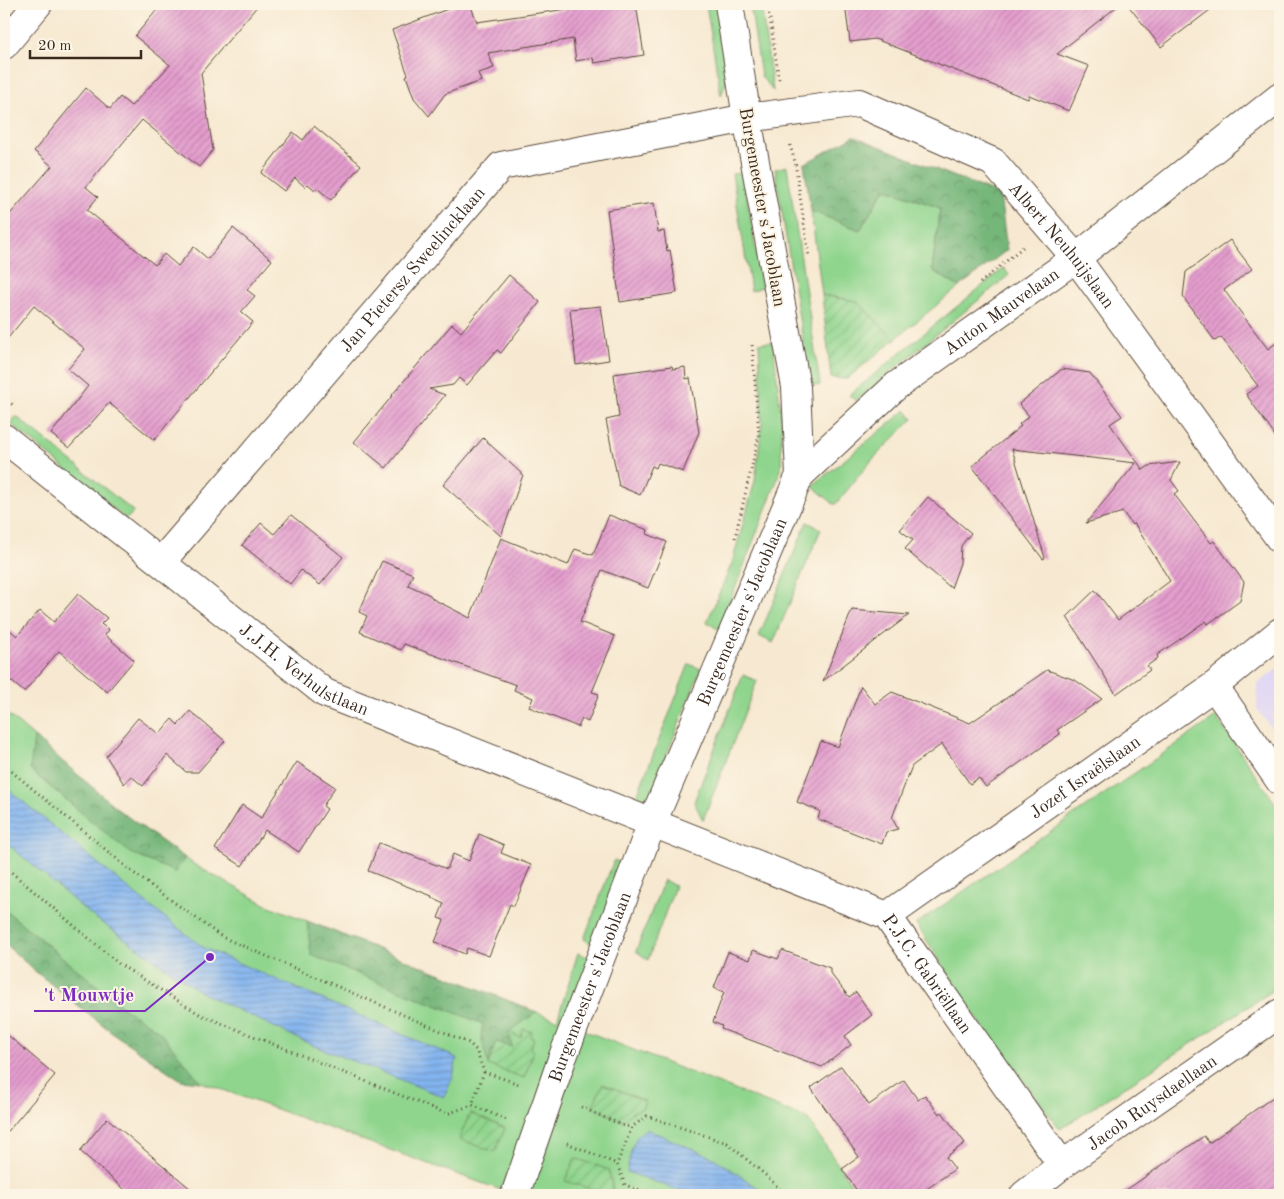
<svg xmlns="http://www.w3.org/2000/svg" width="1284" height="1199" font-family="'Old Standard TT',serif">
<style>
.built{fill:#dfd5f5}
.green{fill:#90d58e;stroke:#668056}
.forest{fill:url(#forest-crowns);stroke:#58704c}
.garden{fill:url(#garden-furrows);stroke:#668056}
.water{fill:url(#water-rules);stroke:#5e6f86}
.building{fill:url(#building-hatch)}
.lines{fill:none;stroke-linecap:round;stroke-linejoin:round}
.minor-casing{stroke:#574739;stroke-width:30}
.path{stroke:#574739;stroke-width:3;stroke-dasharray:1 4;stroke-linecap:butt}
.minor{stroke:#fff;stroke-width:28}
.labels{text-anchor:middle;stroke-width:4;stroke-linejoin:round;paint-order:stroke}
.street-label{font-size:18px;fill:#3b2a1e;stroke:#fcf5e5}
.leader{fill:none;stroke:#7b2cbf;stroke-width:2}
.callout-dot{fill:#7b2cbf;stroke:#fcf5e5;stroke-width:2}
.callout-label{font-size:19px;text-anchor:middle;font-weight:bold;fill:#7b2cbf;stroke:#fcf5e5;stroke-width:4;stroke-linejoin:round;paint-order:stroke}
</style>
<defs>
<pattern id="forest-crowns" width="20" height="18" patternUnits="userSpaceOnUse" patternTransform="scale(1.25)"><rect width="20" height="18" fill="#74b679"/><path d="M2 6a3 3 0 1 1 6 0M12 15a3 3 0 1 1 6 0" fill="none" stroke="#609463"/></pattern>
<pattern id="garden-furrows" width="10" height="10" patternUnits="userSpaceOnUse" patternTransform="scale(1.25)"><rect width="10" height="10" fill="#90d58e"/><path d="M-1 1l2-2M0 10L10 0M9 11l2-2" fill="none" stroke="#7db77a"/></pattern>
<pattern id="water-rules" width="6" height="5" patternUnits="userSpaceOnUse" patternTransform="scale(1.25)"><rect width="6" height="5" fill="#82b4ef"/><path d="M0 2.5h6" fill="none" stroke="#6c93c1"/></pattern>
<pattern id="building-hatch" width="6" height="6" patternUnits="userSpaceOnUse" patternTransform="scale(1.25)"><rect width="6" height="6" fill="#e59ecf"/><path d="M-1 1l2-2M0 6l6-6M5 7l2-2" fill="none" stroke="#bb81a7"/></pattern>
</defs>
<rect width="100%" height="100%" fill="#fcf5e5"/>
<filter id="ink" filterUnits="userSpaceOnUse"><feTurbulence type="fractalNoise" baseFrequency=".02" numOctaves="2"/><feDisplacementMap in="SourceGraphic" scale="10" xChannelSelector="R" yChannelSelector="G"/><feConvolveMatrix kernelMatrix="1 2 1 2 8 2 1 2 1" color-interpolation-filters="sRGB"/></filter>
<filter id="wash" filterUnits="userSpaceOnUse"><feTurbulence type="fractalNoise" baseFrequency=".0096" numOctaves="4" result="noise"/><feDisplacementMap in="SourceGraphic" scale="20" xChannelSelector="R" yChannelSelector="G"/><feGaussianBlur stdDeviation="1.12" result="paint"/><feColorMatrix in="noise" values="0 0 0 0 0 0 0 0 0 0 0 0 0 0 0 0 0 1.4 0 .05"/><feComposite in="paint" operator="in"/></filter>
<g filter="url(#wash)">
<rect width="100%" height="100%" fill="#f7e9d1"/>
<!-- built -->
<path class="built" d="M1280,667V740L1257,709L1258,683Z"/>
<!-- green -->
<g class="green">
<path d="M706,4H717L727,79L721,96Z"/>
<path d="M750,4H761L773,91L761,76Z"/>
<path d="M787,166L820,385L810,386L775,169Z"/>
<path d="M743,173L762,287L751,291L732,174Z"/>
<path d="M885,188L940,208L932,270L959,287L895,339L856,301L822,295L811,211L860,230Z"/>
<path d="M1004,268L1009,275L856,401L849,395Z"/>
<path d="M773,342L782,421L781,470L719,630L707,622L732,563L755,481L762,423L759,343Z"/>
<path d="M906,410L913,419L872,460L835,505L812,486Z"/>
<path d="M16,416L134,512L126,519L11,424Z"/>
<path d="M807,522L821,529L773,643L759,636Z"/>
<path d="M689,664L701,669L651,794L634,803Z"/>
<path d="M743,675L757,681L703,820L694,802Z"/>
<path d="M4,711L121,812L195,865L267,905L557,1020L578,953L590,958L568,1024L808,1119L858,1195H515L201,1082L117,1036L36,972L4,943Z"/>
<path d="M1216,717L1280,810V986L1060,1129L979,1021L916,924Z"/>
<path d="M614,860L626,865L595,947L584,939Z"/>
<path d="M664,880L675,886L648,960L636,951Z"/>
</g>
<!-- forest -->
<g class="forest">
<path d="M854,136L1000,195L1007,250L959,287L932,270L940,208L885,188L860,230L811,211L804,164Z"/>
<path d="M34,737L121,812L185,858L175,872L130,853L30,770Z"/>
<path d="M4,909L124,1008L159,1031L201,1082L181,1080L117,1036L36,972L4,943Z"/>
<path d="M307,921L537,1012L509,1032L513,1047L496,1042L488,1064L481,1036L483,1024L311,955Z"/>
</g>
<!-- garden -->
<g class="garden">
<path d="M822,295L856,301L895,339L847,379L831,378Z"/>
<path d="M523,1029L532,1032L530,1037L534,1039L530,1049L534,1051L524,1078L488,1065L496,1042L512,1047L509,1032L521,1038Z"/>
<path d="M603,1084L645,1101L643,1108L631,1113L623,1121L592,1107Z"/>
<path d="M470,1113L505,1128L495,1152L459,1139Z"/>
<path d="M575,1158L609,1170L613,1189L607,1194L565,1181Z"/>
</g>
<!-- water -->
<g class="water">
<path d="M4,786L141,899L204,948L457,1058L453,1077L444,1097L312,1045L202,993L91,915L4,841Z"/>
<path d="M646,1129L714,1158L761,1190L766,1195H692L627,1172C630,1157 631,1137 646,1129Z"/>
</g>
<g id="blocks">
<!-- building -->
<g class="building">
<path d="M162,4H259L201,73L213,150L199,167L142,120L86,187L98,197L87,210L155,265L164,254L178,266L194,247L208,259L233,228L272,260L247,290L255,296L241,312L253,322L154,440L109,403L69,448L51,434L88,386L68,369L85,349L34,306L4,343V221L52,166L34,151L86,88L110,109L120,97L131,106L170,65L135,36Z"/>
<path d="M461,4H470L477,22L567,9V4H636L644,55L594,63L593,58L576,61L573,39L488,53L494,68L478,73L481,81L445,94L429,116L414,98L406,76L408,75L392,30Z"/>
<path d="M845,4H1120L1057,54L1089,66L1069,111L1029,95L1028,99L875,39L850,42Z"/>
<path d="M1127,4H1218L1161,47Z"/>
<path d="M314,126L361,165L331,200L317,188L315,190L308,184L305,187L295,178L284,191L261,173L293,132L303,140Z"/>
<path d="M654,203L658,232L664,231L667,251L670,250L677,293L620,302L607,210Z"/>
<path d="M1230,240L1252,269L1224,290L1268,349L1280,340V443L1246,394L1258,386L1221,337L1215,341L1183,297L1186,272Z"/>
<path d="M509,275L540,302L501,353L497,350L467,385L459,378L453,385L429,389L445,395L386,468L354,442L393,395H392L452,324L461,332Z"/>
<path d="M601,306L609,360L576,365L570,309Z"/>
<path d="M672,366L673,369L685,367L686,379L690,378L699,432L683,472L658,463L656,468L652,466L640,495L619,486L606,420L619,417L614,374Z"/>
<path d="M1062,369L1090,373L1122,416L1110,424L1143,470L1149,466L1180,462L1171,480L1179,491L1174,494L1211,543L1214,541L1244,582L1240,601L1208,624L1206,621L1157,655L1158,658L1147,666L1150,670L1116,694L1067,617L1095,590L1118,620L1170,581L1134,523L1132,525L1123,512L1086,523L1136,463L1012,449L1045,558L1043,559L972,466L1021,426L1019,424L1029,416L1019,404Z"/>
<path d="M483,438L523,475L501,536L443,485Z"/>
<path d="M928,497L971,533L961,546L960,563L951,588L905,549L913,540L900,530Z"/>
<path d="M291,515L343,557L320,585L301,570L290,584L242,545L261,523L274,534Z"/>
<path d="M609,515L648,530L647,534L667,542L648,588L602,570L580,622L615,636L592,692L599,694L588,722L582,719L578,727L529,707L533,698L514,690L516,685L404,644L401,650L360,632L367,616L359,612L382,561L413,574L408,585L430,595L433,599L470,618L501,538L568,565L575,549L593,555Z"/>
<path d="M78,594L107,618L101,624L109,630L105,635L134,660L107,692L59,651L24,692L4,675V625L17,636L40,610L54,622Z"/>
<path d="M852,610L909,615L823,681Z"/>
<path d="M1047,670L1075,680L1102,699L1057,730L1060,734L986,787L979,778L970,784L942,744L912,766L892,818L898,829L886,832L882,844L818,819L820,811L797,802L821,741L838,747L861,686L875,704L892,692L970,723Z"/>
<path d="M190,711L225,741L198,772H186L167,755L143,786L131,776L124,784L106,756L138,718L159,734L172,719L178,725Z"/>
<path d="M297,762L335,787L323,806L327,809L299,852L265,830L242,866L215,849L242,805L261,818Z"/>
<path d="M479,834L504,845L501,853L531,865L514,906L510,904L489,956L467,948L465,954L435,942L444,920L438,918L444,903L431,897L432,896L368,871L379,843L447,869L453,854L469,861Z"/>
<path d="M753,950L778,959L782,950L830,968V973L849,997L856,992L872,1015L845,1036L851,1045L822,1067L721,1029L722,1026L713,1022L724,992L714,988L728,952L750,960Z"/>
<path d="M4,1032L55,1075L4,1136Z"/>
<path d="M841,1066L869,1105L904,1080L918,1100L925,1095L939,1114L942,1112L965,1143L946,1157L955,1169L918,1195H860L842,1169L859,1157L811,1088Z"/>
<path d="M1280,1092V1195H1119L1204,1136L1209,1143Z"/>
<path d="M107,1118L198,1195H131L80,1151Z"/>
</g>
</g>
</g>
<g filter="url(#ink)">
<use href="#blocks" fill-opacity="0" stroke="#574739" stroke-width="1"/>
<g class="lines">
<!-- minor casing -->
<g class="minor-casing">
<g id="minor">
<path d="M4,45L38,4"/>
<path id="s1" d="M4,438L325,693L887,916L1062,1165"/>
<path id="s2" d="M800,475L896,386L1076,258L1280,97"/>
<path id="s3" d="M161,562L501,166L747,118L859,103L993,162L1076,258L1280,539"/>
<path d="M1214,686L1280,781"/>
<path id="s4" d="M887,916L1214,686L1280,632"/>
<path id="s5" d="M515,1195L562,1059L652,823L800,475L796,387L747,118L729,4"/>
<path id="s6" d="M1024,1195L1062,1165L1280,1013"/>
</g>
</g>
<!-- path -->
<g class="path">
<path d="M768,4L779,80"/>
<path d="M790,145L795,162L809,257"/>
<path d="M980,283L1023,247"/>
<path d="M4,397L14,406"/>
<path d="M735,538L759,435L752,344"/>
<path d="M4,765L135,874L222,937L469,1043L476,1050L484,1072L472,1105"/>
<path d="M4,866L119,964L201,1015L447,1114L472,1105L507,1120"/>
<path d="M484,1072L519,1084"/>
<path d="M581,1107L624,1126L632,1127"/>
<path d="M567,1143L617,1164"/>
<path d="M653,1195L625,1185L617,1164L632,1127L647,1116L727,1143L769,1178L785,1195"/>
</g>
<!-- minor -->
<use href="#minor" class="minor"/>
</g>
</g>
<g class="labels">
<!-- street labels -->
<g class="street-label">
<text transform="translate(763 207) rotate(80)" y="6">Burgemeester s'Jacoblaan</text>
<text dy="6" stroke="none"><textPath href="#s3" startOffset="1140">Albert Neuhuijslaan</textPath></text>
<text dy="6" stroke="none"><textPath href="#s3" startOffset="386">Jan Pietersz Sweelincklaan</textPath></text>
<text dy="6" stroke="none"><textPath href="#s2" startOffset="260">Anton Mauvelaan</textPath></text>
<text dy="6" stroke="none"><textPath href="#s5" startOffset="626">Burgemeester s'Jacoblaan</textPath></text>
<text dy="6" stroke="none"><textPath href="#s1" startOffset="380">J.J.H. Verhulstlaan</textPath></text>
<text dy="6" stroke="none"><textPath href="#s4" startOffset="242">Jozef Israëlslaan</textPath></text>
<text dy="6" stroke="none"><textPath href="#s1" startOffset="1085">P.J.C. Gabriëllaan</textPath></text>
<text dy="6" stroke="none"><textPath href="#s5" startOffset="221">Burgemeester s'Jacoblaan</textPath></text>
<text dy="6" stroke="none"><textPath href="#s6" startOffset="158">Jacob Ruysdaellaan</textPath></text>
</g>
</g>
<!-- callouts -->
<path class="leader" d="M210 957L145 1011H34"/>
<circle class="callout-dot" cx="210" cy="957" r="5"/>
<g class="callout-label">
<text x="89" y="1001">'t Mouwtje</text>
</g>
<!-- margin -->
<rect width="1284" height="1199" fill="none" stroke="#fcf5e5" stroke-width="20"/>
<!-- scale -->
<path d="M30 50v8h111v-8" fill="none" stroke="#3b2a1e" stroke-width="2.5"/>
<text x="38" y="50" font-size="15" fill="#3b2a1e" stroke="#fcf5e5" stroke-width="4" paint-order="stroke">20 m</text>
</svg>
